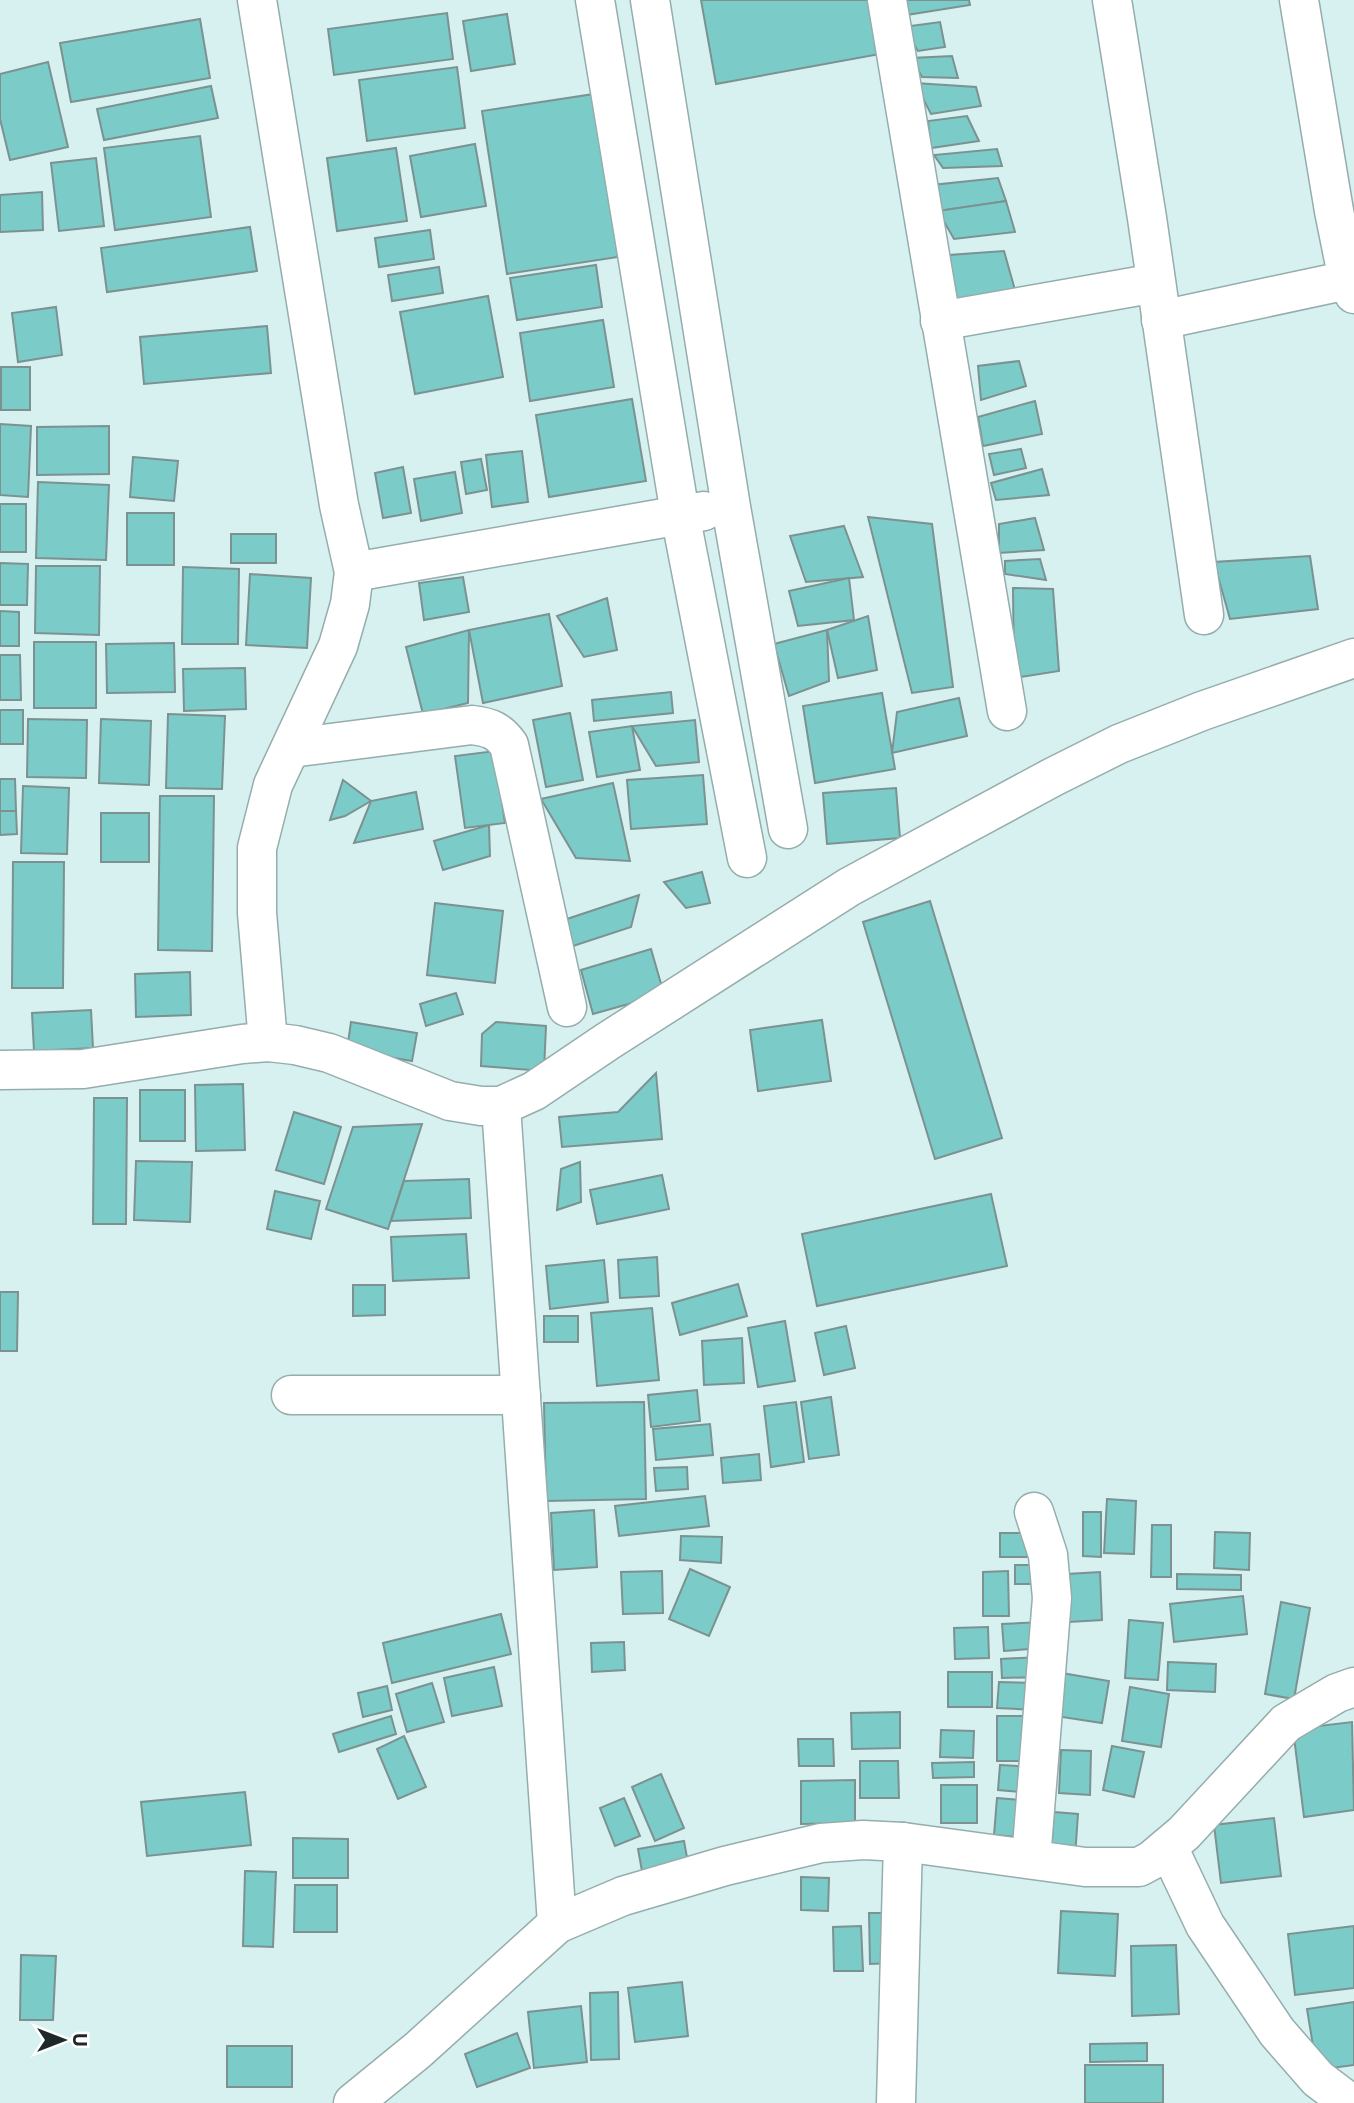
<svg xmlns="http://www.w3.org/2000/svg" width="1354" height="2103" font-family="Commissioner,sans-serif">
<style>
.building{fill:#7bccc9;stroke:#7b9291;stroke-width:2}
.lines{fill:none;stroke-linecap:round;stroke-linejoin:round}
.minor-casing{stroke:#95adac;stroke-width:41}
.tertiary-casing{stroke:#95adac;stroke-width:41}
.minor{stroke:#fff;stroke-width:38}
.tertiary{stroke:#fff;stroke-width:38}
</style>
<rect width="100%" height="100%" fill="#d7f1f0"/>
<!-- building -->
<g class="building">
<path d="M701,0H870L880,54L716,84Z"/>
<path d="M897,0H969L970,5L900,16Z"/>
<path d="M447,13L453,59L334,75L328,29Z"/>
<path d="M507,14L515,64L471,71L463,21Z"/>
<path d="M200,19L210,78L71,102L60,43Z"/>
<path d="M940,22L945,47L918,51L903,27Z"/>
<path d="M952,56L958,78L922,77L912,58Z"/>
<path d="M48,62L68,147L10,160L0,119V74Z"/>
<path d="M457,67L465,128L367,141L359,80Z"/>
<path d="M915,83L976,87L981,106L931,114Z"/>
<path d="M211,86L218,118L104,140L97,109Z"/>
<path d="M594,94L618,257L507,274L482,111Z"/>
<path d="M967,116L979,141L931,148L928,121Z"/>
<path d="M200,136L211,217L115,230L104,148Z"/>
<path d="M475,144L486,206L421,217L410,156Z"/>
<path d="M396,148L407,221L337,231L327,158Z"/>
<path d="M997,149L1002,166L943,168L934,155Z"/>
<path d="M96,158L104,226L59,231L51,163Z"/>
<path d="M998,178L1006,201L938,211L932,185Z"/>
<path d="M42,192L43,230L0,232V195Z"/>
<path d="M1006,201L1015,232L954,239L938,211Z"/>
<path d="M250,227L257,271L107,292L101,248Z"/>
<path d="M430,230L434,259L379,267L375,238Z"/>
<path d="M1004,251L1015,290L956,303L949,255Z"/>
<path d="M596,265L602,307L517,320L510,278Z"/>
<path d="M439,267L443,293L392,301L388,275Z"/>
<path d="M488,296L503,377L415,394L400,312Z"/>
<path d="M56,307L62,355L18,362L12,313Z"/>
<path d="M603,320L614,387L530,401L520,333Z"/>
<path d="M267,326L271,373L144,384L140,337Z"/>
<path d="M1019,361L1026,386L981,400L978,366Z"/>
<rect x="1" y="367" width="29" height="43"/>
<path d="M632,399L646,481L549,497L536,415Z"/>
<path d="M1035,401L1042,434L983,446L978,417Z"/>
<path d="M0,424L31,426L28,497L0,495Z"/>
<path d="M109,426V474L37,475V427Z"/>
<path d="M1021,449L1026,468L994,475L989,454Z"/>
<path d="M522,451L528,502L492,507L486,455Z"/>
<path d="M133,457L178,461L174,501L130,497Z"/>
<path d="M481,459L487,490L466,494L461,462Z"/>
<path d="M403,467L411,513L383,518L375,473Z"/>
<path d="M1042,469L1049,495L996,500L991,483Z"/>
<path d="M455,472L462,513L421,521L414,479Z"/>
<path d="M38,482L109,485L106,560L36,558Z"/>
<rect x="0" y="504" width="26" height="48"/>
<rect x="127" y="513" width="47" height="52"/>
<path d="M868,517L932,524L953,687L912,693Z"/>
<path d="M1035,518L1044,550L999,553V524Z"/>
<path d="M844,526L863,577L806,582L790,536Z"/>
<rect x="231" y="534" width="45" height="29"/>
<path d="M1310,556L1318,609L1230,619L1214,562Z"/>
<path d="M1040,559L1046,580L1005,574V561Z"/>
<path d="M0,563L28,564L27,605H0Z"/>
<path d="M36,566H100L99,635L35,633Z"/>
<path d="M183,567L239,569L238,644H182Z"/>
<path d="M250,574L311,578L307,648L246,645Z"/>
<path d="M463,577L469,612L424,620L419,583Z"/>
<path d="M849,578L854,620L798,626L789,591Z"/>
<path d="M1013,588L1053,589L1059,671L1014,678Z"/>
<path d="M607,598L617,650L584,657L557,616Z"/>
<path d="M0,611L19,612V646H0Z"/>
<path d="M549,614L562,686L483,703L469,630Z"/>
<path d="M868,616L877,670L838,678L827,630Z"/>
<path d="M469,630L468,703L423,714L406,647Z"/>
<path d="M827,630L829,681L789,696L774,644Z"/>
<rect x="34" y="642" width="62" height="66"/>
<path d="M174,643L175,692L107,693L106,644Z"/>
<path d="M0,655H20L21,700H0Z"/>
<path d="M245,668L246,709L184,711L183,669Z"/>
<path d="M671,692L673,713L594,721L592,700Z"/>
<path d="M882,693L895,769L815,783L803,706Z"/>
<path d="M959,698L967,736L892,753L897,712Z"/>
<rect x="0" y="710" width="23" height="34"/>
<path d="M570,713L583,780L546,787L533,720Z"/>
<path d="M168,714L225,716L222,789L166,788Z"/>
<path d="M28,719L87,720L86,778L27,777Z"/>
<path d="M101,719L151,721L149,785L99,783Z"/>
<path d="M695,720L699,762L656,766L632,726Z"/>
<path d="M632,726L640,770L597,777L589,732Z"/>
<path d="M495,751L505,823L465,828L455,756Z"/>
<path d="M703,775L707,824L631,829L627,780Z"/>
<path d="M0,779H15L16,811H0Z"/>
<path d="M343,780L371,801L345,816L330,820Z"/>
<path d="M613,783L630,861L576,858L541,799Z"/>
<path d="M23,786L69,788L67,854L21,853Z"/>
<path d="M896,788L900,838L827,844L823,793Z"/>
<path d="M416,792L423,829L354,843L371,801Z"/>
<path d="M160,796H214L212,951L158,950Z"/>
<path d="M0,811H16L17,834L0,835Z"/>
<rect x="101" y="813" width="48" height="49"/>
<path d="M489,825L490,856L443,870L434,841Z"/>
<path d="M13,862H64L63,988H12Z"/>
<path d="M702,872L710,903L686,908L664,882Z"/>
<path d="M639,895L631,927L573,946L564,920Z"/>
<path d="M930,901L1002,1138L935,1159L863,922Z"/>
<path d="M435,903L503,911L495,983L427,975Z"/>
<path d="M651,949L664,994L593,1014L581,970Z"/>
<path d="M190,972L191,1015L136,1017L135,974Z"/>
<path d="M456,993L463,1014L426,1026L420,1004Z"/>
<path d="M91,1010L93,1048L34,1051L32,1013Z"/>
<path d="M822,1020L831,1081L758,1091L750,1030Z"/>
<path d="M351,1022L417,1033L412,1061L347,1050Z"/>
<path d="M496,1022L546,1026L544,1071L481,1066L482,1034Z"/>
<path d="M656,1073L662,1139L562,1147L559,1117L618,1112Z"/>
<path d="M243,1084L245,1150L196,1151L195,1085Z"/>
<rect x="140" y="1090" width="45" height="51"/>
<path d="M94,1098H127L126,1224H93Z"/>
<path d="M294,1112L341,1127L324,1184L276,1170Z"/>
<path d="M422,1124L388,1229L326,1209L353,1127Z"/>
<path d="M136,1161L192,1162L190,1222L134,1220Z"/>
<path d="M580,1162L581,1202L557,1210L561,1169Z"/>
<path d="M662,1175L669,1209L597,1224L590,1190Z"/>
<path d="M469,1179L471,1218L391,1221L404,1181Z"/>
<path d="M275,1191L320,1201L311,1239L267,1229Z"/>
<path d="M991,1194L1007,1266L817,1306L802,1234Z"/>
<path d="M466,1234L469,1278L393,1281L391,1237Z"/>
<path d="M657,1257L659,1296L620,1298L618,1260Z"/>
<path d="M604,1260L608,1302L550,1309L546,1266Z"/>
<path d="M738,1284L747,1316L680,1335L672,1303Z"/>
<path d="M353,1285H385V1315L353,1316Z"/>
<path d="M0,1292H18L17,1351H0Z"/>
<path d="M652,1308L659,1380L597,1386L591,1313Z"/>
<rect x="544" y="1316" width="34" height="26"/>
<path d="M785,1321L795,1381L758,1387L748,1328Z"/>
<path d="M846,1326L855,1368L824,1375L815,1333Z"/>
<path d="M742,1338L744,1383L704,1385L702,1341Z"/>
<path d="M697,1390L700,1421L651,1427L648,1395Z"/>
<path d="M831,1397L839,1455L809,1459L801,1402Z"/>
<path d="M644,1402L646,1499L546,1501L544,1403Z"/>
<path d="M796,1402L804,1462L771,1467L764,1406Z"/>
<path d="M710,1424L713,1455L656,1460L653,1429Z"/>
<path d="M759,1454L761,1480L723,1483L721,1458Z"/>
<path d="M687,1467L688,1489L656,1491L654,1468Z"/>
<path d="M705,1496L709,1526L619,1536L615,1506Z"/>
<path d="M1107,1499L1136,1501L1134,1554L1104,1553Z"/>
<path d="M594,1510L597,1567L554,1570L551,1513Z"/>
<path d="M1083,1512H1101V1557L1083,1556Z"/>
<path d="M1152,1525H1171V1577H1151Z"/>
<path d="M1215,1532L1250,1533L1249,1570L1214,1568Z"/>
<rect x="1000" y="1533" width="35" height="24"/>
<path d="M681,1536L722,1537L721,1563L680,1560Z"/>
<rect x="1015" y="1565" width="32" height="19"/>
<path d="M690,1569L730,1587L709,1636L669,1619Z"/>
<path d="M662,1571L663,1613L623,1614L621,1572Z"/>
<path d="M1008,1571L1009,1616H983V1572Z"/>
<path d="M1100,1572L1102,1620L1069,1622L1067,1574Z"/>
<path d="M1177,1574L1241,1575V1590L1177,1589Z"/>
<path d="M1243,1596L1247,1634L1174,1642L1170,1604Z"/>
<path d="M1281,1602L1310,1608L1294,1699L1265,1694Z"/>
<path d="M501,1614L511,1654L392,1683L383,1643Z"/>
<path d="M1129,1620L1163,1623L1158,1680L1125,1678Z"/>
<path d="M1043,1622L1045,1648L1004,1651L1002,1624Z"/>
<path d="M988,1627L989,1658L955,1659L954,1628Z"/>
<path d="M624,1642L625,1670L592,1672L591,1643Z"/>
<path d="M1039,1657L1040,1677L1002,1678L1001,1659Z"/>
<path d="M1168,1662L1216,1664L1215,1692L1167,1690Z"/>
<path d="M494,1667L502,1706L452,1716L444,1678Z"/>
<rect x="948" y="1672" width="44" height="35"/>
<path d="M1056,1672L1109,1681L1102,1723L1049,1715Z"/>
<path d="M999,1682L1039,1683L1037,1710L997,1708Z"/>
<path d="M432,1683L444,1722L407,1732L396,1694Z"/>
<path d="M387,1686L392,1710L363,1717L358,1693Z"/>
<path d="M1130,1687L1169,1694L1161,1747L1122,1741Z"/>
<path d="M900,1712V1748L852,1749L851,1713Z"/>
<path d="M391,1716L396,1734L339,1752L333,1734Z"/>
<path d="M997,1716H1035L1034,1761H997Z"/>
<path d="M1352,1722L1354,1810L1304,1817L1293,1729Z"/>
<path d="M941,1730L974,1731L973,1758L940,1757Z"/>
<path d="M404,1736L426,1787L398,1799L377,1749Z"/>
<path d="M798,1739H833L834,1766H799Z"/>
<path d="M1112,1746L1144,1752L1134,1797L1103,1790Z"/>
<path d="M1061,1750L1091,1751L1090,1795L1059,1793Z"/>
<path d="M860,1761H898L899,1798H860Z"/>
<path d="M974,1762V1777L933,1778L932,1763Z"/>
<path d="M1000,1765L1033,1767L1032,1793L998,1790Z"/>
<path d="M661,1774L684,1828L655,1841L632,1787Z"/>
<path d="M855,1780V1823L801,1824V1781Z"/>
<rect x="941" y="1785" width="36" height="38"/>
<path d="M245,1792L251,1845L147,1856L141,1802Z"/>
<path d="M624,1798L640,1836L615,1846L600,1808Z"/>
<path d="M997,1798L1031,1801L1028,1838L994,1835Z"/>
<path d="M1054,1812L1078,1814L1075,1857L1051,1855Z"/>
<path d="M1274,1818L1281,1876L1221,1883L1214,1825Z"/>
<path d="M293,1838L348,1839V1878H293Z"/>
<path d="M684,1841L688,1863L642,1871L638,1849Z"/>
<path d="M245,1871L276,1872L273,1947L243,1946Z"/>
<path d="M801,1877L829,1878L828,1911L801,1910Z"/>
<path d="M295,1885H337V1932H294Z"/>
<path d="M1061,1911L1118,1914L1115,1976L1058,1973Z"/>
<path d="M869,1913H891L892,1963L870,1964Z"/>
<path d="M861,1926L863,1971H834L833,1927Z"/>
<path d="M1354,1926V1988L1295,1995L1288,1934Z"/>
<path d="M1176,1945L1179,2014L1132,2016L1131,1946Z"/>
<path d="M21,1955L56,1956L53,2020H20Z"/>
<path d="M682,1982L688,2036L635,2042L628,1988Z"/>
<path d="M618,1992L619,2059L591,2060L590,1993Z"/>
<path d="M1354,2002V2065L1317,2070L1307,2009Z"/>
<path d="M581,2006L587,2062L534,2068L528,2012Z"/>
<path d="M517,2033L530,2068L477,2087L465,2054Z"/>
<path d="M1147,2043V2061L1090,2062V2044Z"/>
<rect x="227" y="2046" width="65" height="41"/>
<rect x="1085" y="2065" width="78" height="38"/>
</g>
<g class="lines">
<!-- minor casing -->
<g class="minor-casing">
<g id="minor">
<path d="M257,0L339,505L354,572L350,604L338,646L273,785L257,848V913L268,1042"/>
<path d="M595,0L680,514L747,858"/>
<path d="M650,0L731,507L788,829"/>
<path d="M887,0L1007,711"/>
<path d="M1112,0L1147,218L1204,615"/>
<path d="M1299,0L1334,211L1348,280L1354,294"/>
<path d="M1161,320L1348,280"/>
<path d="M940,321L1156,283"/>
<path d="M354,572L704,511"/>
<path d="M291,748L472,725C490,727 499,731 509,745L567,1007"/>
<path d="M291,1395H521"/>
<path d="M1168,1847L1205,1925L1277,2032L1318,2079L1350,2103"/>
<path d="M1031,1859L1052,1598L1048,1555L1034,1512"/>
<path d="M557,1924L623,1896L725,1866L821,1843L863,1840L903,1842L1085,1867H1139L1152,1860L1184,1833L1286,1723L1337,1693L1354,1687"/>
<path d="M896,2103L903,1842"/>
</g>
</g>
<!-- tertiary casing -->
<g class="tertiary-casing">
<g id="tertiary">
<path d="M0,1070L83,1069L242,1044L268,1042L295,1045L329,1053L450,1101L481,1106H501L534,1091L608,1041L849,887L1053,777L1119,744L1202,711L1354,658"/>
<path d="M353,2103L418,2050L557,1924L501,1106"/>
</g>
</g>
<!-- minor -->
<use href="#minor" class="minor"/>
<!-- tertiary -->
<use href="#tertiary" class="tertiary"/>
</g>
<!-- north arrow -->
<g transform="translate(63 2040) rotate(90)" stroke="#ffffff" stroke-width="5" paint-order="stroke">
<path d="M0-5L12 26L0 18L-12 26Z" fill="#1e2828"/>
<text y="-10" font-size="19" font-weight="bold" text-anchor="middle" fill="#1e2828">U</text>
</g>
</svg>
